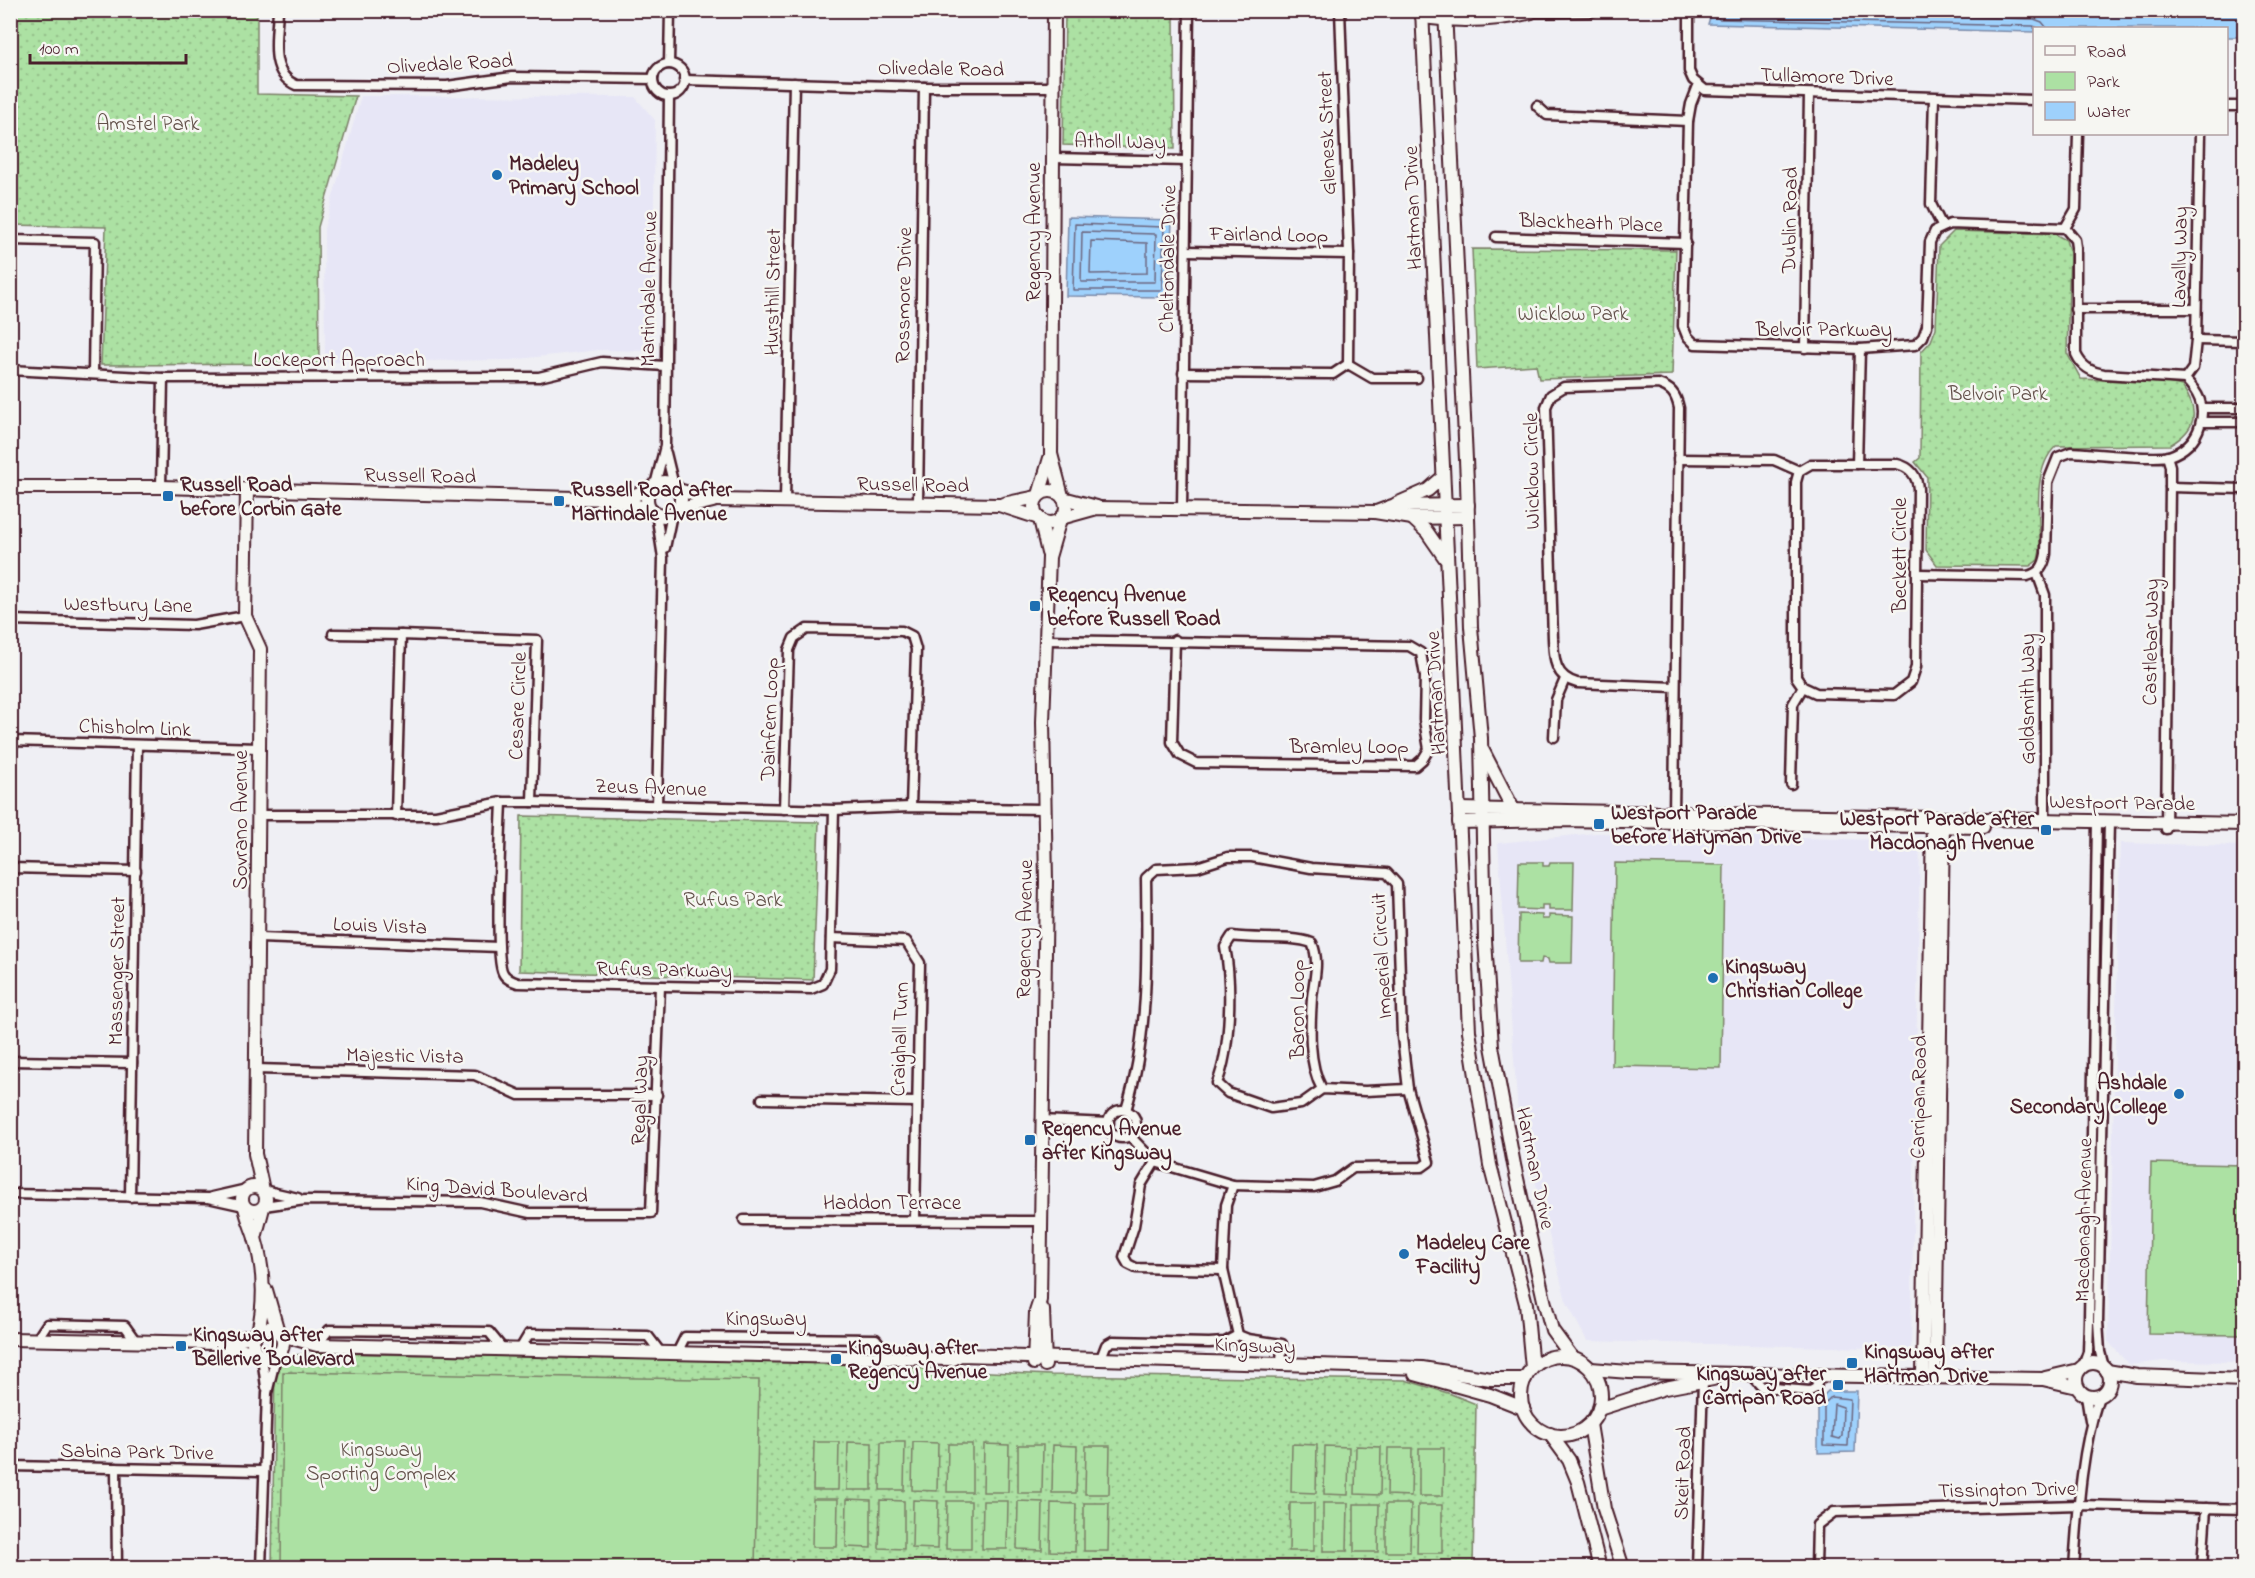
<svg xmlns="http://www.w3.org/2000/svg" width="2255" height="1578" font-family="'Indie Flower',sans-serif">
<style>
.built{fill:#e7e6f6}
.green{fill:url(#green-dots);stroke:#7b8067;stroke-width:1.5}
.pitch{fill:#ace1a3;stroke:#7b8067;stroke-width:1.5}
.water{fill:#9ed1fc;stroke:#7c8aa8;stroke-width:1.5}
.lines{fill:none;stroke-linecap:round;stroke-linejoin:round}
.shore{stroke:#6c667f;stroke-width:1.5}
.street-casing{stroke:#4a1f2b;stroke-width:13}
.secondary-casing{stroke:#4a1f2b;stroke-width:16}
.street{stroke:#f6f6f2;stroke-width:8}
.secondary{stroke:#f6f6f2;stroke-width:12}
.poi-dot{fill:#1f6fb2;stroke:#f6f6f2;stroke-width:2}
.labels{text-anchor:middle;stroke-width:5;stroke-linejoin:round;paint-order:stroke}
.street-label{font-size:21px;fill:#4a1f2b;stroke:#f6f6f2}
.park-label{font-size:21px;fill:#625049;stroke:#f6f6f2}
.poi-label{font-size:21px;font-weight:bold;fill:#4a1f2b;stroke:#f6f6f2;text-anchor:start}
</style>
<defs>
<pattern id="green-dots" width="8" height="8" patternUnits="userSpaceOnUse" patternTransform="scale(1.5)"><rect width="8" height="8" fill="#ace1a3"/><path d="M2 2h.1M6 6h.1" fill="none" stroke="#96c18c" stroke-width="1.8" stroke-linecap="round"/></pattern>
</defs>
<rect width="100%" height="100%" fill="#efeff4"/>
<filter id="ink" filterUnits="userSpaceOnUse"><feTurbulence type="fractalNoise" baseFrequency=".0167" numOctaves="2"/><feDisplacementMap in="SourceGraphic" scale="12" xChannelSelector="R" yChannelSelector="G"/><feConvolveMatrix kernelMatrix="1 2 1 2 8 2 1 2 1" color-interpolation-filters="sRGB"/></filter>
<g filter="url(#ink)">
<!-- built -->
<g class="built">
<path d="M361,96L635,97L655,120L652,351L599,350L510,360L325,362L324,229Z"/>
<path d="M1596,833L1920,841L1911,1349L1587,1341L1566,1301L1518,1114L1498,843Z"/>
<path d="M2120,843L2244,846V1362L2163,1361L2129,1365L2108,1341Z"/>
</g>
<!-- green -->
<g class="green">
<path d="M11,10L257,11V94L356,96L318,227L319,364L101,365L106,227L11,225Z"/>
<path d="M1065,11H1174L1175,149L1063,145Z"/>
<path d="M1954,231L2055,234L2066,240L2070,253L2067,353L2081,379L2168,383L2182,386C2200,412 2197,429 2170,445L2056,446C2031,470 2040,518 2040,551L2038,560L2030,566L1937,565L1926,550L1927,477L1915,462L1920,458L1921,352L1931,341L1936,328L1939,246Z"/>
<path d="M1472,249L1676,250L1672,375L1539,379L1536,365L1477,369Z"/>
<path d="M521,816L819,822L813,980L519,971Z"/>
<path d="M322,1353L793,1362L1050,1375L1405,1380L1451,1394L1476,1404L1473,1567L272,1568L275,1363L293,1355Z"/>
</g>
<!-- pitch -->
<g class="pitch">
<path d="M1519,862H1543V866H1549L1550,862H1574L1573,910H1549V905H1542V910L1518,909Z"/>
<path d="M1615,863L1724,865L1721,1068L1612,1066Z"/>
<path d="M1519,914L1542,915V919H1549V915L1573,916L1572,963H1549L1548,959L1542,958L1541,963H1518Z"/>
<path d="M2151,1163L2244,1165L2242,1335L2148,1334Z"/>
<path d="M283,1372L759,1380L755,1567H281Z"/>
<path d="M814,1442H839L838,1490H813Z"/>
<path d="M848,1442L872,1443V1490H847Z"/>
<path d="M881,1442H905L904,1490H880Z"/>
<path d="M913,1442L938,1443L937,1491L912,1490Z"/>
<path d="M948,1444H972V1492H947Z"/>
<path d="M984,1444L1009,1445L1008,1492H983Z"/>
<path d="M1292,1444L1317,1445L1316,1493L1291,1492Z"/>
<path d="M1018,1445H1043L1042,1493H1018Z"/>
<path d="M1053,1445L1077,1446L1076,1493H1052Z"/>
<path d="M1086,1446H1110L1109,1494H1085Z"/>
<path d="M1325,1446L1349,1447L1348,1495L1324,1494Z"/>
<path d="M1356,1446L1381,1447L1380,1495L1355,1494Z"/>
<path d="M1388,1448H1412L1411,1496L1387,1495Z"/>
<path d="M1419,1448H1444L1443,1496H1419Z"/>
<path d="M813,1499H838L837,1547H812Z"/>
<path d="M847,1499L871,1500V1548L846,1547Z"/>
<path d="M880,1500L904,1501V1549L879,1548Z"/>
<path d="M913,1500L938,1501L937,1549L912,1548Z"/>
<path d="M947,1501H971V1549H946Z"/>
<path d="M983,1501H1008L1007,1549H982Z"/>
<path d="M1018,1501L1043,1502L1042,1550L1017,1549Z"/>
<path d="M1051,1503L1076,1504L1075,1552L1050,1551Z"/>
<path d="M1084,1503H1109L1108,1551H1084Z"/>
<path d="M1290,1503H1314V1551H1289Z"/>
<path d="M1323,1503H1348L1347,1551H1323Z"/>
<path d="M1354,1504H1379L1378,1552H1354Z"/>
<path d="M1386,1504H1411L1410,1552H1386Z"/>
<path d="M1418,1505H1442V1553H1417Z"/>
</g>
<!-- water -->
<g class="water">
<path d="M1712,11H2244V37H2227L2226,28H2034V32L1708,24Z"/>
<path d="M1068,217L1172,220L1169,297L1066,296Z"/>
<path d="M1828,1391H1857L1855,1452L1818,1453V1401Z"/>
</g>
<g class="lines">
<!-- shore -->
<g class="shore">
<path d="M1716,10L1719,19L2033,26L2038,28"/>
<path d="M1724,10L2034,19L2042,22L2047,28"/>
<path d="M1075,224L1164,227L1162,290H1073Z"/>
<path d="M1082,232L1156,234L1155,282H1081Z"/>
<path d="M1091,241L1147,243V273L1090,274Z"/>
<path d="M1831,1397L1850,1399L1848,1446L1824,1445V1404Z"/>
<path d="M1834,1404L1843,1407L1842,1436L1840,1439L1832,1437Z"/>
</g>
<!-- street casing -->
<g class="street-casing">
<g id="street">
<path d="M278,10C277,36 268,73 296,85L447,86L512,77L653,79"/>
<path d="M1340,10L1349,254"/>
<path d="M1689,10V71L1693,80L1705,90L2034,100"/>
<path d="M669,64L670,10"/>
<circle cx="669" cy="80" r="16"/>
<path d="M684,80L924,87H1053"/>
<path d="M1698,86L1691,104L1688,121L1683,326L1687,336L1695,344L1860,349L1915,345L1923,337L1927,326L1930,242L1935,231L1950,224L2065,228L2075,240L2076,247V354C2082,367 2091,372 2104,374L2185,379C2198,392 2206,406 2200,425C2196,440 2184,451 2169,456C2154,460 2091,453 2071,452L2058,457L2048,482L2046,554C2044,566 2040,573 2027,576L1918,574"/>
<path d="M1934,98L1931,204L1942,226"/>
<path d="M1537,106L1547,115L1688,121"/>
<path d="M2226,106H2244"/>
<path d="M1053,158L1187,161"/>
<path d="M2065,228L2076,209L2078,134"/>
<path d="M1496,237L1686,243"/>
<path d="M10,240L95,242L93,374"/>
<path d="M2075,309H2196"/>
<path d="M2196,340L2244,341"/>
<path d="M1805,348L1809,94"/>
<path d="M1348,364L1372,378H1417"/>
<path d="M10,370L163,378L539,377L602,362L665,366"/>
<path d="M1183,373L1333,374L1348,364L1349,254L1186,251"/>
<path d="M2185,379L2193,368L2196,340L2200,134"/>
<path d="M2203,408H2244"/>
<path d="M2201,422H2244"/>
<path d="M666,453L674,486"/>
<path d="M1678,459L1774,460L1799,471"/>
<path d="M1811,464H1897C1910,467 1917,475 1918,489L1916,667L1911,682L1894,695L1816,693L1803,687L1796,677V482L1799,471Z"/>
<path d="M1857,464L1860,349"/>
<path d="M655,485L665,446L669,96"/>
<path d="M161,487L163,378"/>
<path d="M2170,487L2244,489"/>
<path d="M785,501L794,83"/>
<path d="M918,503L924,87"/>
<path d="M1182,509L1189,10"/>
<path d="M656,513L663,558L657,806"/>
<path d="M665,548L672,514"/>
<path d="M2037,573L2045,595V827"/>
<path d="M10,620L194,625L245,616"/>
<path d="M333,634L401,635"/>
<path d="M1046,640L1409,646L1421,653L1425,676L1424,720L1429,749L1423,759L1415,766L1196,763L1180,755L1172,742L1175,640"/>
<path d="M1674,687L1577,683C1554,677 1554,658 1553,639L1546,407L1551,395L1564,387L1658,384C1671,388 1676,394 1679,408L1674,816"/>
<path d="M1554,737L1556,700L1565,679"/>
<path d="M10,741L259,748"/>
<path d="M1791,784L1793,704L1803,687"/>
<path d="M502,802C501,829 494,958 503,973C506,979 512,981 518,983L811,989L823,984L830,969L834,810"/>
<path d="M784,809L789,650L794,638L807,629L902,631L912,636L916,649L911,807"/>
<path d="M259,815H436L502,802H532L834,810L911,807L1043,809"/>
<path d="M396,816L401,635L537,640L532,802"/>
<path d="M2166,829L2170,487V466L2167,456"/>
<path d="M10,868L136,871"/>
<path d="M259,938L499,947"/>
<path d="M831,938L906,941L920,963L915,1219"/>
<path d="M10,1061L132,1063"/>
<path d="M256,1069L475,1075L519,1095H657"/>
<path d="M1322,1089C1308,1064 1310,1027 1312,998C1314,979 1320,961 1312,943C1291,935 1256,940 1232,936L1225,947C1232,983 1231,1049 1217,1083L1228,1093L1271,1108L1301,1104L1322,1089L1365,1091L1408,1089"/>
<path d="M762,1099L915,1102"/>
<path d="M1126,1110C1149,1036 1147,956 1146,878L1156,869L1197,867L1228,857H1252L1311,868L1387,873L1397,884L1402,1037L1408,1089L1429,1162L1422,1167L1353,1168L1335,1181L1314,1187L1233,1185L1155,1162L1129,1135"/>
<circle cx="1122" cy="1124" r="14"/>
<path d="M1041,1120L1109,1123"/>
<path d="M1155,1162L1141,1185L1134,1226L1124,1257L1128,1264L1136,1268L1223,1270"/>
<path d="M1233,1185L1226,1205L1223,1270L1238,1335"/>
<path d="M263,1190L298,1198"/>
<path d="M10,1194L208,1198L244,1206"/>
<path d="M130,1197L137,746"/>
<path d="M212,1197L247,1189"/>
<path d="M264,1206L305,1200L480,1202L530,1213H651L660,987"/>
<path d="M744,1220L1041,1221"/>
<path d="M37,1339L47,1324L125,1326L135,1340"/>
<path d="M317,1345L329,1330L489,1332L503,1349"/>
<path d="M520,1349L529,1334L648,1336L661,1353"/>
<path d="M677,1353L685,1337L876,1339L890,1358"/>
<path d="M262,1357L266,1387"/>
<path d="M1101,1358L1106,1345L1113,1341L1209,1343L1225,1342L1238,1335L1248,1339L1282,1344L1281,1365"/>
<path d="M2083,1366L2088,1352L2089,1321L2097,822"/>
<path d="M2104,1367L2100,1352L2098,1321L2109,822"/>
<path d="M1750,1374L1762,1387L1810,1391L1816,1388L1819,1375"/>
<path d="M2086,1396L2090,1421"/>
<path d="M10,1466L262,1471"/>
<path d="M116,1468L117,1568"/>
<path d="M261,1568L267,1393L276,1357"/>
<path d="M1697,1568L1703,1380"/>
<path d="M1816,1568L1817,1525L1834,1512L2079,1505L2244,1509"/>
<path d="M2074,1568C2078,1510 2081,1451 2099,1396"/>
<path d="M2202,1568L2206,1508"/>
</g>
</g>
<!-- secondary casing -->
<g class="secondary-casing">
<g id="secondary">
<path d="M1054,10L1051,454L1062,496"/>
<path d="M1422,10L1469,1031L1490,1165L1526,1304L1532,1368"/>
<path d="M1445,10L1467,481L1471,627L1481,738L1485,940L1492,1046L1514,1165L1544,1300L1552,1330L1571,1356"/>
<path d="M1524,11L1592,10"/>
<path d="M1422,17C1459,22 1496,21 1532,12"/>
<circle cx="664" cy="499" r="17"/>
<path d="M10,487H161L612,499L635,495L651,488"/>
<path d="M247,490L245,616L260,649L255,1154L263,1190"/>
<path d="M678,490L717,500L999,505L1039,518"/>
<circle cx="1050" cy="507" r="16"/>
<path d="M1039,495L1050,458"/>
<path d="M1063,498L1097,507"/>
<path d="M616,500L652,510"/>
<path d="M1003,504L1037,497"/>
<path d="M1396,504L1428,490L1443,477"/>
<path d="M676,510L713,501"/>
<path d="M1376,512L1392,506L1468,505"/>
<path d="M1061,518L1097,508L1375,512L1412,518L1468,517"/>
<path d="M1412,518L1427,532L1445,558"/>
<path d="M1040,519L1048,553"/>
<path d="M1483,751L1513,809"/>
<path d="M1459,809L2244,824"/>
<path d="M1459,822L1561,820L1983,827"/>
<circle cx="254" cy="1199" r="12"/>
<path d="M245,1207C247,1218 252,1228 255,1238C264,1269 265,1302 258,1332"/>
<path d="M255,1238L263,1208"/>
<path d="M266,1290L278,1332"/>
<path d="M1043,1310L1045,1365"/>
<circle cx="268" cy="1343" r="15"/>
<path d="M281,1335L317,1345L890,1358L953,1359L960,1355L1422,1368L1491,1379H1525"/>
<path d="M10,1339L215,1343L257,1353"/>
<path d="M222,1342L256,1335"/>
<circle cx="1561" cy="1396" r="40"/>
<circle cx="2093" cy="1380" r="17"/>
<path d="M1034,1363L1036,1312L1040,1300L1046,881L1043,722L1049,557L1060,519"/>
<path d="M1591,1369L1629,1372L2043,1379L2077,1387"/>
<path d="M2107,1371L2137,1376L2244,1380"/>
<path d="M1415,1374L1490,1395L1523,1408"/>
<path d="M1923,1375L1933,821"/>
<path d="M1935,1376L1943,822"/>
<path d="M2045,1378L2079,1370"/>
<path d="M1599,1409L1665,1388L1713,1379"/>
<path d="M1590,1424L1604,1509L1623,1568"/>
<path d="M1550,1434L1569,1460L1578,1482L1600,1568"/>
</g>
</g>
<!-- street -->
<use href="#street" class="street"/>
<!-- secondary -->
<use href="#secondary" class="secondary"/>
</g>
</g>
<!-- markers -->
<g class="poi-dot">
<circle cx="497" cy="175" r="6"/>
<rect x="162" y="490" width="12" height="12" rx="3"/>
<rect x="553" y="495" width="12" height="12" rx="3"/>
<rect x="1029" y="600" width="12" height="12" rx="3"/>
<rect x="1593" y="818" width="12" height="12" rx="3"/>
<rect x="2040" y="824" width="12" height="12" rx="3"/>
<circle cx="1713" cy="978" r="6"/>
<circle cx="2179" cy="1094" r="6"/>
<rect x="1024" y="1134" width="12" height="12" rx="3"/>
<circle cx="1404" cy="1254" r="6"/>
<rect x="175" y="1340" width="12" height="12" rx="3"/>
<rect x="830" y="1353" width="12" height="12" rx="3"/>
<rect x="1846" y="1357" width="12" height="12" rx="3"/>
<rect x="1832" y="1379" width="12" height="12" rx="3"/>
</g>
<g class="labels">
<!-- street labels -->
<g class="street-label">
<text transform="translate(450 63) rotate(-3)" y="7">Olivedale Road</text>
<text transform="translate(941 68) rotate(1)" y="7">Olivedale Road</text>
<text transform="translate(1827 76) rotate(2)" y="7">Tullamore Drive</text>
<text transform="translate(1326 133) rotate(-92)" y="7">Glenesk Street</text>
<text transform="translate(1120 141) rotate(1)" y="7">Atholl Way</text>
<text transform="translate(1412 208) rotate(-92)" y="7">Hartman Drive</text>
<text transform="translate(1789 220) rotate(-89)" y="7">Dublin Road</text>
<text transform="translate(1591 222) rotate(2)" y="7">Blackheath Place</text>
<text transform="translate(1033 232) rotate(-90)" y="7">Regency Avenue</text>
<text transform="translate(1269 234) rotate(1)" y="7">Fairland Loop</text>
<text transform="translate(2179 257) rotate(-89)" y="7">Lavally Way</text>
<text transform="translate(1167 259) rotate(-89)" y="7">Cheltondale Drive</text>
<text transform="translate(648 289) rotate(-89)" y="7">Martindale Avenue</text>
<text transform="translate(772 292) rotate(-89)" y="7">Hursthill Street</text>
<text transform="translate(903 295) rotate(-89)" y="7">Rossmore Drive</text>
<text x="1824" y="336">Belvoir Parkway</text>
<text x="339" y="366">Lockeport Approach</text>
<text transform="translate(1531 471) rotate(-91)" y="7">Wicklow Circle</text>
<text transform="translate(420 475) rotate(1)" y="7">Russell Road</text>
<text transform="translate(913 484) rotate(1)" y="7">Russell Road</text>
<text transform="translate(1899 555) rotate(-90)" y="7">Beckett Circle</text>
<text transform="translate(128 604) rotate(1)" y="7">Westbury Lane</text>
<text transform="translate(2150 642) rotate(-89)" y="7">Castlebar Way</text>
<text transform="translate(1435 693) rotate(-93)" y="7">Hartman Drive</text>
<text transform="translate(2027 699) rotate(-90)" y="7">Goldsmith Way</text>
<text transform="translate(517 706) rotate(-88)" y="7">Cesare Circle</text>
<text transform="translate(769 719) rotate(-88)" y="7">Dainfern Loop</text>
<text transform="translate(135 727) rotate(2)" y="7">Chisholm Link</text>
<text x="1349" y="753">Bramley Loop</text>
<text transform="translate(651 787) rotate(2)" y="7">Zeus Avenue</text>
<text transform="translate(2122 802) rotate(1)" y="7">Westport Parade</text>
<text transform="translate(240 820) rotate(-90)" y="7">Sovrano Avenue</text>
<text transform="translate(380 925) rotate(2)" y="7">Louis Vista</text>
<text transform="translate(1024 929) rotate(-89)" y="7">Regency Avenue</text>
<text transform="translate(1381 956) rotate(-93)" y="7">Imperial Circuit</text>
<text transform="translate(664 969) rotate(1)" y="7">Rufus Parkway</text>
<text transform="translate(116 971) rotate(-89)" y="7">Massenger Street</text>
<text transform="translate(1297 1009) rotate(-90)" y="7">Baron Loop</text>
<text transform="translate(899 1039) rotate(-88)" y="7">Craighall Turn</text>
<text transform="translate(405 1055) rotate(1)" y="7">Majestic Vista</text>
<text transform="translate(1918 1097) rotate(-89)" y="7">Carripan Road</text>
<text transform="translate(639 1100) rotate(-88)" y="7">Regal Way</text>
<text transform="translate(1536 1168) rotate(78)" y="7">Hartman Drive</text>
<text transform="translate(497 1189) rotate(4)" y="7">King David Boulevard</text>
<text x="892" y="1209">Haddon Terrace</text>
<text transform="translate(2083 1220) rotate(-89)" y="7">Macdonagh Avenue</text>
<text x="766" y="1325">Kingsway</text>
<text transform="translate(1255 1345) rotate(2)" y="7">Kingsway</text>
<text transform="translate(137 1451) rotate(1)" y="7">Sabina Park Drive</text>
<text transform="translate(1682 1473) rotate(-88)" y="7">Skeit Road</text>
<text transform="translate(2007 1489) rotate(-1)" y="7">Tissington Drive</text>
</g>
<!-- park labels -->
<g class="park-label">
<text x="148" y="130">Amstel Park</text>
<text x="1573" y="320">Wicklow Park</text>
<text x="1998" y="400">Belvoir Park</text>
<text x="733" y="906">Rufus Park</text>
<text x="381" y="1456">Kingsway<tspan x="381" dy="24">Sporting Complex</tspan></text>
</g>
<!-- poi labels -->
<g class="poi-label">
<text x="509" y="170">Madeley<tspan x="509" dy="24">Primary School</tspan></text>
<text x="180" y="491">Russell Road<tspan x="180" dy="24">before Corbin Gate</tspan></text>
<text x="571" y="496">Russell Road after<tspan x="571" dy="24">Martindale Avenue</tspan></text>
<text x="1047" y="601">Regency Avenue<tspan x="1047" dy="24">before Russell Road</tspan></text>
<text x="1611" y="819">Westport Parade<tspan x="1611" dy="24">before Hatyman Drive</tspan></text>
<text x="2034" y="825" text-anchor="end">Westport Parade after<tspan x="2034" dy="24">Macdonagh Avenue</tspan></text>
<text x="1725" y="973">Kingsway<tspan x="1725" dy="24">Christian College</tspan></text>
<text x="2167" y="1089" text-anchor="end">Ashdale<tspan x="2167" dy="24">Secondary College</tspan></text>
<text x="1042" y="1135">Regency Avenue<tspan x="1042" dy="24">after Kingsway</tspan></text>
<text x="1416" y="1249">Madeley Care<tspan x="1416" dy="24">Facility</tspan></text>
<text x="193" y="1341">Kingsway after<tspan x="193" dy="24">Bellerive Boulevard</tspan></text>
<text x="848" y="1354">Kingsway after<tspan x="848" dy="24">Regency Avenue</tspan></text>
<text x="1864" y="1358">Kingsway after<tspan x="1864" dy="24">Hartman Drive</tspan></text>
<text x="1826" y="1380" text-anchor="end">Kingsway after<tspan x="1826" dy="24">Carripan Road</tspan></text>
</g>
</g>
<!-- margin -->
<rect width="2255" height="1578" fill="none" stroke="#f6f6f2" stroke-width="36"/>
<rect x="18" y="18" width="2219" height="1542" fill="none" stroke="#4a1f2b" stroke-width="2" filter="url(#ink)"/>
<!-- legend -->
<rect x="2033" y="27" width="195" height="108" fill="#f6f6f2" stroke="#b1a0a2" stroke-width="1.5"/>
<rect x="2045" y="46" width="30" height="9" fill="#f6f6f2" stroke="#b1a0a2" stroke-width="1.5"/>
<text x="2087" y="57" font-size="18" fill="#4a1f2b">Road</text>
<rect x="2045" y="72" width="30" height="18" fill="#ace1a3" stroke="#b1a0a2" stroke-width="1.5"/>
<text x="2087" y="87" font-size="18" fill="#4a1f2b">Park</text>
<rect x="2045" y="102" width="30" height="18" fill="#9ed1fc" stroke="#b1a0a2" stroke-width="1.5"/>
<text x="2087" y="117" font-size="18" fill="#4a1f2b">Water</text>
<!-- scale -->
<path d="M30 54v9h156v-9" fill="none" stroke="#4a1f2b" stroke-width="3"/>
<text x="39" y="54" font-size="18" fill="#4a1f2b" stroke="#f6f6f2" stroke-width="4.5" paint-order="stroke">100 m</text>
</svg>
